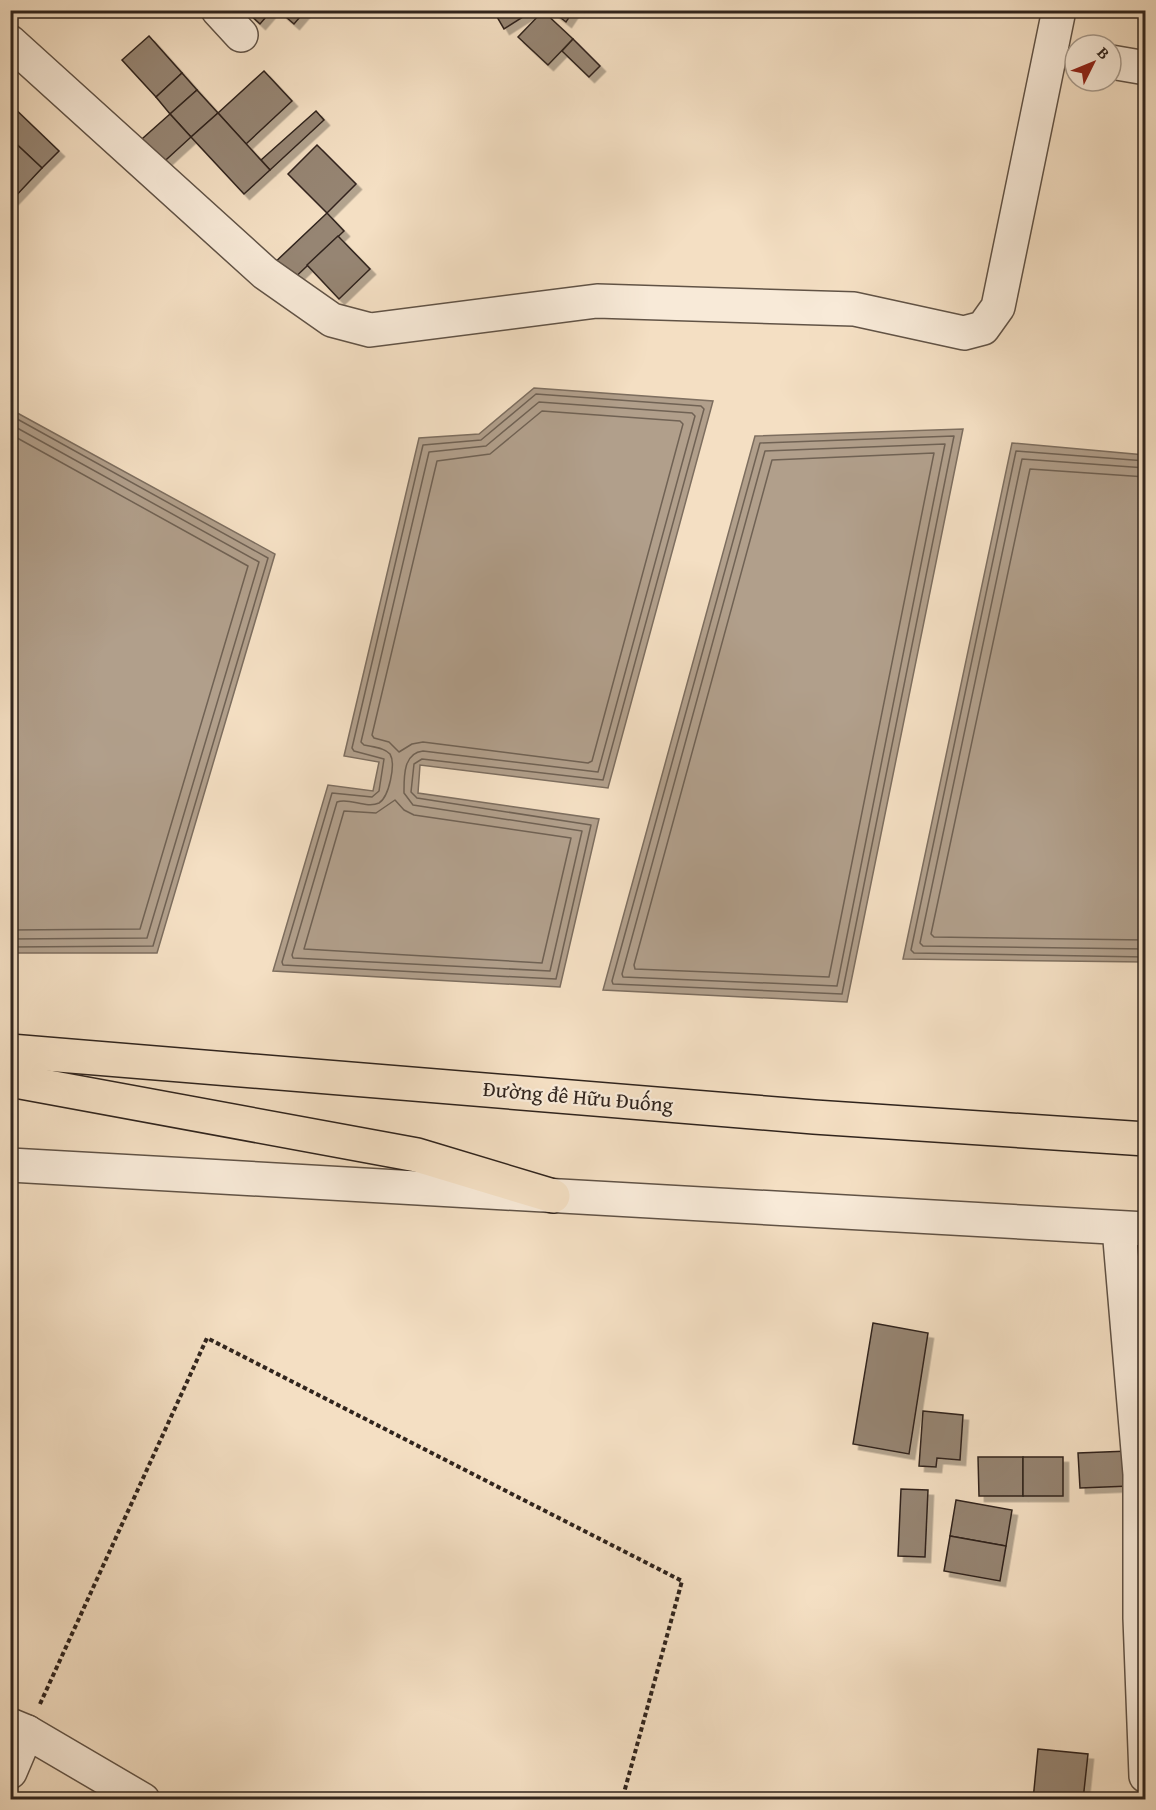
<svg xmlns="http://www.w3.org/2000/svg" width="1156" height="1810" font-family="'Gentium Book Plus',serif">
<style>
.water{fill:#b19f8b;stroke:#7d6e5f;stroke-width:1.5}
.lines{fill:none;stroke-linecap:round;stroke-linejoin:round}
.shore{stroke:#706254;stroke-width:1.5}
.building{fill:#968573;stroke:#30241d;stroke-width:1.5;filter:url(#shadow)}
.minor-casing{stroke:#615346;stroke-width:36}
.major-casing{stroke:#30241d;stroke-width:36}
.path{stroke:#30241d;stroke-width:4;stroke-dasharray:4.5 3;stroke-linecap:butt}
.minor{stroke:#f8ead8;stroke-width:33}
.major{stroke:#f4dfc3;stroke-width:33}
.labels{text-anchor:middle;stroke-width:4.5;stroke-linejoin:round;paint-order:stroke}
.street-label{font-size:21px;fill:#30241d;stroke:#f8ead8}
</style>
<defs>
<filter id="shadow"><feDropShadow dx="5.5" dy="5.5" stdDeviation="0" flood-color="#0004"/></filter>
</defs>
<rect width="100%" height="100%" fill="#f4dfc3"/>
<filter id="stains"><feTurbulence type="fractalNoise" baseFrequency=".00333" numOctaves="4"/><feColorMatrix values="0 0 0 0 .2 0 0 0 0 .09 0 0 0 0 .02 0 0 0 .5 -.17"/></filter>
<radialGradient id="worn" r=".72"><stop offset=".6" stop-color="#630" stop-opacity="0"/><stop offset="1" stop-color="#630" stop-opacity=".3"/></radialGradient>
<!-- water -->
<g class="water">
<path d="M534,388L713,401L608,788L420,765L418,793L599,819L560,987L273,971L328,785L373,791L379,762L344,756L419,438L479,434Z"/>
<path d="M10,409L275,554L157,953H11Z"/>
<path d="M963,429L847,1002L603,990L755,436Z"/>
<path d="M1012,443L1145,455V962L903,959Z"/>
</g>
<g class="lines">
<!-- shore -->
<g class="shore">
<path d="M536,394L701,406L704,409L603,780L422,759L414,764L411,792L417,798L591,825L556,979L283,965L282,962L332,793L372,797L379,791L384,759L354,751L352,748L423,445L481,440Z"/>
<path d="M539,402L692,413L695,416L598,772L423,751C403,753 404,777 404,793L413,805L582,831L550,971L293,958L292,955L337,802C349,797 366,809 379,803C389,797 396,764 390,754C384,747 372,747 364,745L361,742L429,452L486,446Z"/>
<path d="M542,411L680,421L683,424L592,761L588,763L423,742L412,744L399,752L389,742L374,738L372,735L437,461L490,454Z"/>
<path d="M10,415L268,558L153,946L10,947"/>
<path d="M10,424L259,562L147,938L10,939"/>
<path d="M10,434L248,566L140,929L10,930"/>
<path d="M954,436L842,994L613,984L612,981L760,443Z"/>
<path d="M945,444L837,986L623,977L622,974L765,451Z"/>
<path d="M934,453L829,977L635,969L634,965L772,460Z"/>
<path d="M1146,461L1016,451L911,950L914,953L1146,957"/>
<path d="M1146,468L1022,459L920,943L923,946L1146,949"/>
<path d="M1146,477L1030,469L931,934L934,937L1146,940"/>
<path d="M395,800L404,810L414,815L571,838L542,963L304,949L344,811L376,813Z"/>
</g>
</g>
<!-- building -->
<g class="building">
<path d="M245,10H272L260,24Z"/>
<path d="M278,10H306L294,24Z"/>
<path d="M493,10H534L504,29Z"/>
<path d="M551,10H574L566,22Z"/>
<path d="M543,11L573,39L548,65L518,37Z"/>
<path d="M149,36L182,73L156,97L122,60Z"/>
<path d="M573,39L600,66L589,77L562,51Z"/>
<path d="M264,71L292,101L246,144L218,113Z"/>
<path d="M182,73L197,90L170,114L156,97Z"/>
<path d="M197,90L218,113L191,137L170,114Z"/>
<path d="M10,104L59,151L42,168L10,138Z"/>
<path d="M316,111L324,120L270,170L261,160Z"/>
<path d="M218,113L270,170L244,194L191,137Z"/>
<path d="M170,114L191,137L156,169L134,146Z"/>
<path d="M10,138L42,168L13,199L10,196Z"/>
<path d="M317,145L356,184L327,213L288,174Z"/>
<path d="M327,213L344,231L287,285L270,267Z"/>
<path d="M338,236L370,269L339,299L307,265Z"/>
<path d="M873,1323L928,1333L909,1454L853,1444Z"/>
<path d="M923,1411L963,1415L960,1460L937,1458L936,1467L919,1466Z"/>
<path d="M1129,1451L1130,1486L1080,1488L1078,1453Z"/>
<path d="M978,1457H1023V1496H979Z"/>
<rect x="1023" y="1457" width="40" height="39"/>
<path d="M901,1489L928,1490L925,1557L898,1556Z"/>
<path d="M956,1500L1012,1510L1006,1546L950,1536Z"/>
<path d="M950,1536L1006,1546L1000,1581L944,1571Z"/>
<path d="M1038,1749L1088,1754L1083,1800H1033Z"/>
</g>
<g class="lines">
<!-- minor casing -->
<g class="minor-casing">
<g id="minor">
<path d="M218,10L241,35"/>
<path d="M10,42L265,273L332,320L370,330L597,301L854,309L964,333L983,328L998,307L1059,10"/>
<path d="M1111,62L1146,68"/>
<path d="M10,1165L1146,1229"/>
<path d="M1119,1228L1140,1474V1618L1146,1776"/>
<path d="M10,1725L27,1732L10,1772"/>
<path d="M27,1732L143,1800"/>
</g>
</g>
<!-- major casing -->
<g class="major-casing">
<g id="major">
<path d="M10,1051L814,1117L1146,1139"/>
<path d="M10,1080L417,1155L553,1196"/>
</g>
</g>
<!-- path -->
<path class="path" d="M40,1704L207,1338L682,1581L622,1800"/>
<!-- minor -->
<use href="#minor" class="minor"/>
<!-- major -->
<use href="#major" class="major"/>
</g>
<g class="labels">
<!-- street labels -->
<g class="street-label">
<text transform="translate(578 1097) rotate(5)" y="7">Đường đê Hữu Đuống</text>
</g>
</g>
<!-- margin -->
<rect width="1156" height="1810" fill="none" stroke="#f4dfc3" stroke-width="36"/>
<rect x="12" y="12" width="1132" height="1786" fill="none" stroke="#30241d" stroke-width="3"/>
<rect x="18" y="18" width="1120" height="1774" fill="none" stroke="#30241d" stroke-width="1.5"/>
<!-- north arrow -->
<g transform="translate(1093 63) rotate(47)"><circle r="28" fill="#f8ead8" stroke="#a89b8d" stroke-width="1.5"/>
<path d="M0-4.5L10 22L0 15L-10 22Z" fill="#8f2418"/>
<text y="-9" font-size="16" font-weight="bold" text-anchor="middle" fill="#30241d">B</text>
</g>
<rect width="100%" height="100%" filter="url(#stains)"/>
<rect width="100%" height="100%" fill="url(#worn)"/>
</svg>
